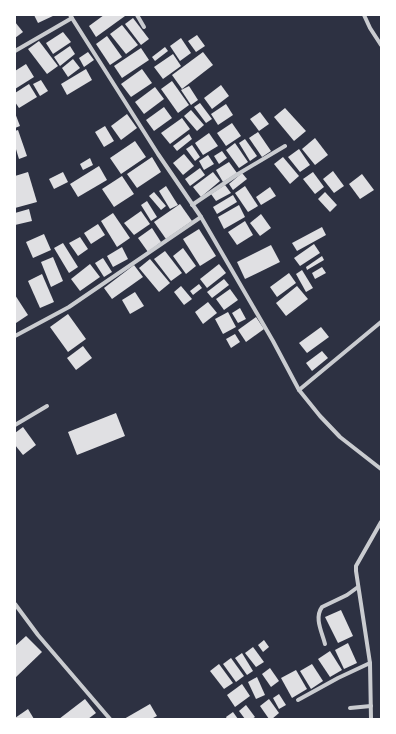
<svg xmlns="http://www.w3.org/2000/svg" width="396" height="734" font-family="'Alegreya Sans',sans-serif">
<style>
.building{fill:#e0e0e3}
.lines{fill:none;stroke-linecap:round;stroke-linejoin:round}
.minor{stroke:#caccd0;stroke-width:4}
</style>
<rect width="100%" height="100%" fill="#2d3142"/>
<!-- building -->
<g class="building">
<path d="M34,15H55L38,23Z"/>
<path d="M104,15H124L125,16L96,37L89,26Z"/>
<path d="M133,18L149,39L141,45L125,24Z"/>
<path d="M15,22L23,32L15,38Z"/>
<path d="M122,25L138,45L126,54L110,34Z"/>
<path d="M63,32L71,42L53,54L46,43Z"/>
<path d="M197,35L205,46L196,52L188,41Z"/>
<path d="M107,36L122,57L110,65L96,44Z"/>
<path d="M181,38L191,53L180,61L170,46Z"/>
<path d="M39,41L58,66L47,74L28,49Z"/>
<path d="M70,46L75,54L60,66L54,57Z"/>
<path d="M165,47L168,51L155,61L152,57Z"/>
<path d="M141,48L149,60L122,78L114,66Z"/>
<path d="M88,52L94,60L84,67L79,58Z"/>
<path d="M203,52L213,65L182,89L172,75Z"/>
<path d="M173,54L181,66L163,79L154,67Z"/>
<path d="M73,59L80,68L68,77L62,68Z"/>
<path d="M26,64L34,77L15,89V71Z"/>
<path d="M86,69L92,80L67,95L61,84Z"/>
<path d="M142,69L152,83L131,97L121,84Z"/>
<path d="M41,80L48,91L40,96L33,84Z"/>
<path d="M172,81L189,105L178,113L161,89Z"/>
<path d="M29,84L37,97L19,108L15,102V93Z"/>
<path d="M221,85L229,96L212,109L204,98Z"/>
<path d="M189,86L198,100L191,105L181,90Z"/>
<path d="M155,87L164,99L144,114L135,102Z"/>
<path d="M200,103L212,119L206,123L194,107Z"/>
<path d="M226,104L233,115L218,125L211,114Z"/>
<path d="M164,107L172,118L154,131L146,120Z"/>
<path d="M285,108L306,131L294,141L274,117Z"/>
<path d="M191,110L204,125L197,131L184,116Z"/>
<path d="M260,112L269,124L259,131L250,119Z"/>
<path d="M15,113L20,126L15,128Z"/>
<path d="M127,114L137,128L121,140L111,126Z"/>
<path d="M182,118L190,129L170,144L161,133Z"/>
<path d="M232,123L241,136L226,146L217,133Z"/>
<path d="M105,126L114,141L104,147L95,132Z"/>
<path d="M18,130L27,156L19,159L15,146V131Z"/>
<path d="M258,132L271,151L262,157L249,138Z"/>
<path d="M209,133L218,146L203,155L195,143Z"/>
<path d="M189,134L192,139L177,151L173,146Z"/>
<path d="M315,138L328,155L315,165L302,149Z"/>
<path d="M245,139L257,156L250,161L239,143Z"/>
<path d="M135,141L146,157L121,174L110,158Z"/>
<path d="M235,143L248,162L239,168L226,150Z"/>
<path d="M192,145L200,157L195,161L186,149Z"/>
<path d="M299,149L310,165L300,172L288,157Z"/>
<path d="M222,151L227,158L219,164L214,156Z"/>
<path d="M184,154L194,166L183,175L173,163Z"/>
<path d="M208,155L214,164L204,170L199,161Z"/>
<path d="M152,157L161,172L137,188L127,174Z"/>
<path d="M283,157L299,176L290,184L274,164Z"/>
<path d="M90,158L93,165L83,170L80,164Z"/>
<path d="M229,162L237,173L223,182L216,170Z"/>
<path d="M99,166L107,180L78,197L70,184Z"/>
<path d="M200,168L205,175L190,186L185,179Z"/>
<path d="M333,171L344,186L334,193L323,179Z"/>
<path d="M28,172L37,202L15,208V176Z"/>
<path d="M63,172L68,182L54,189L49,179Z"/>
<path d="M213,172L220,181L201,197L193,187Z"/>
<path d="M313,172L324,187L315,194L303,179Z"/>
<path d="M242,173L247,179L233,190L229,184Z"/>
<path d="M362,174L374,190L360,199L349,184Z"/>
<path d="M122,176L134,194L114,207L102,189Z"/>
<path d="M225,185L231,193L216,201L211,194Z"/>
<path d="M166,186L178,205L170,209L159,191Z"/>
<path d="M245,186L258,206L248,212L235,193Z"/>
<path d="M270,187L276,196L261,205L256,197Z"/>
<path d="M154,192L166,206L161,210L149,196Z"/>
<path d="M325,192L337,205L330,212L318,199Z"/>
<path d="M233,195L237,202L217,214L213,207Z"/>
<path d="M147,201L157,217L151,221L141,205Z"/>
<path d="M180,204L192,221L166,239L154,222Z"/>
<path d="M239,205L245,217L224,229L218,217Z"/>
<path d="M29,209L32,221L15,225V213Z"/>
<path d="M141,211L150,224L134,235L124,223Z"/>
<path d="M113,213L130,238L117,247L101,221Z"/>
<path d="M261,214L271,228L260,236L250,223Z"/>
<path d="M245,221L253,235L237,245L228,232Z"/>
<path d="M98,224L105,235L91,244L84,233Z"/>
<path d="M322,227L326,235L297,251L292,243Z"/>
<path d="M152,228L161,242L148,252L138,238Z"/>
<path d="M199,229L216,256L200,266L183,239Z"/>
<path d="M44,234L51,250L33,258L26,242Z"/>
<path d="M80,237L88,249L78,256L69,243Z"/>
<path d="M63,243L78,267L69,273L54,248Z"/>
<path d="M314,244L320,253L300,266L294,258Z"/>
<path d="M271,245L280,262L245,279L237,262Z"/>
<path d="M122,247L128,259L113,267L107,256Z"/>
<path d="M183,248L196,266L186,274L173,256Z"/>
<path d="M165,251L182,273L171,281L154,259Z"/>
<path d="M322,256L324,260L307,270L306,267Z"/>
<path d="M53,257L63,281L51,287L41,262Z"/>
<path d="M103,258L112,272L104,277L95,263Z"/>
<path d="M150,259L170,283L159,292L139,268Z"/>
<path d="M90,264L100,277L80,291L71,279Z"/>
<path d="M219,264L226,273L207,288L200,279Z"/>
<path d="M134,265L143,277L112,299L104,288Z"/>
<path d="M322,267L326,273L315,279L312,273Z"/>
<path d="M302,270L313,288L306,292L296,274Z"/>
<path d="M289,273L296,283L277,297L270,287Z"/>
<path d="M42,274L54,302L40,308L28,281Z"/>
<path d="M224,279L229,285L212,298L207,292Z"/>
<path d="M199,284L202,288L193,295L190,291Z"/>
<path d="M181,286L192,299L184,305L174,292Z"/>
<path d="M297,286L308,299L286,316L276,303Z"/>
<path d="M230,289L238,300L224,310L216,299Z"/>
<path d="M135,292L144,306L130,314L122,300Z"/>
<path d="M15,295L28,315L16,323L15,322Z"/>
<path d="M208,302L217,313L203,324L195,312Z"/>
<path d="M240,308L246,319L238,323L232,313Z"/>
<path d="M228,312L236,327L223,334L215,319Z"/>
<path d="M68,314L86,339L68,352L50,327Z"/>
<path d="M256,317L264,329L246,342L238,330Z"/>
<path d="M321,327L329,337L307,353L299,343Z"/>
<path d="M235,334L240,342L231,348L226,339Z"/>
<path d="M83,346L92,358L76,370L67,358Z"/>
<path d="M322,351L328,358L312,371L306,363Z"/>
<path d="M116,413L125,436L77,455L68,432Z"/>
<path d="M23,427L36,445L23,455L15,445V433Z"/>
<path d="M341,610L353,636L338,643L325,617Z"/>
<path d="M26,636L42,652L15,678V646Z"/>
<path d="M264,640L269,647L263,652L258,645Z"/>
<path d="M348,643L357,663L344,669L335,650Z"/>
<path d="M253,647L264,662L256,667L245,653Z"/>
<path d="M330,651L342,670L330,677L318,659Z"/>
<path d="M242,653L253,671L247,675L235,658Z"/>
<path d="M231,658L244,676L236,682L223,664Z"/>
<path d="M219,664L233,683L224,689L210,671Z"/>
<path d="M312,664L323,681L311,689L300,671Z"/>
<path d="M270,668L279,681L271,687L262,674Z"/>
<path d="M296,670L307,689L292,698L281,678Z"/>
<path d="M257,677L265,695L256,699L248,682Z"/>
<path d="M242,684L250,696L235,707L227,695Z"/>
<path d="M279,694L286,705L279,709L273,698Z"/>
<path d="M85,699L96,713L88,719H59Z"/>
<path d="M269,699L279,713L272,719H269L260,706Z"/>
<path d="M150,704L157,716L151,719H124Z"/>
<path d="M246,705L255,717L252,719H245L239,711Z"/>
<path d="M28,709L34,719H15V718Z"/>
<path d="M233,712L238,719H227L226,717Z"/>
</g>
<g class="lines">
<!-- minor -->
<g class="minor">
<path d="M70,15L158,154L201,217"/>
<path d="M137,15L144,27"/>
<path d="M364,15L370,28L381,45"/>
<path d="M15,51L72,18"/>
<path d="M192,205L238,174L285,146"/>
<path d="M15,336L69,307L201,217L273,341L299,390L320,416L340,437L381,469"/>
<path d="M299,390L381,322"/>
<path d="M15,425L47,406"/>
<path d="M15,604L38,635L110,719"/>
<path d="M325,644C322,632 314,618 322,607L347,595L358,587"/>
<path d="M298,700L338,678L370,663"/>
<path d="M350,708L371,706"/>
<path d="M371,719L370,663L356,571V566L381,522"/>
</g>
</g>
<!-- border -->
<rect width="396" height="734" fill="none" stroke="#ffffff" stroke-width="32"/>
</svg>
